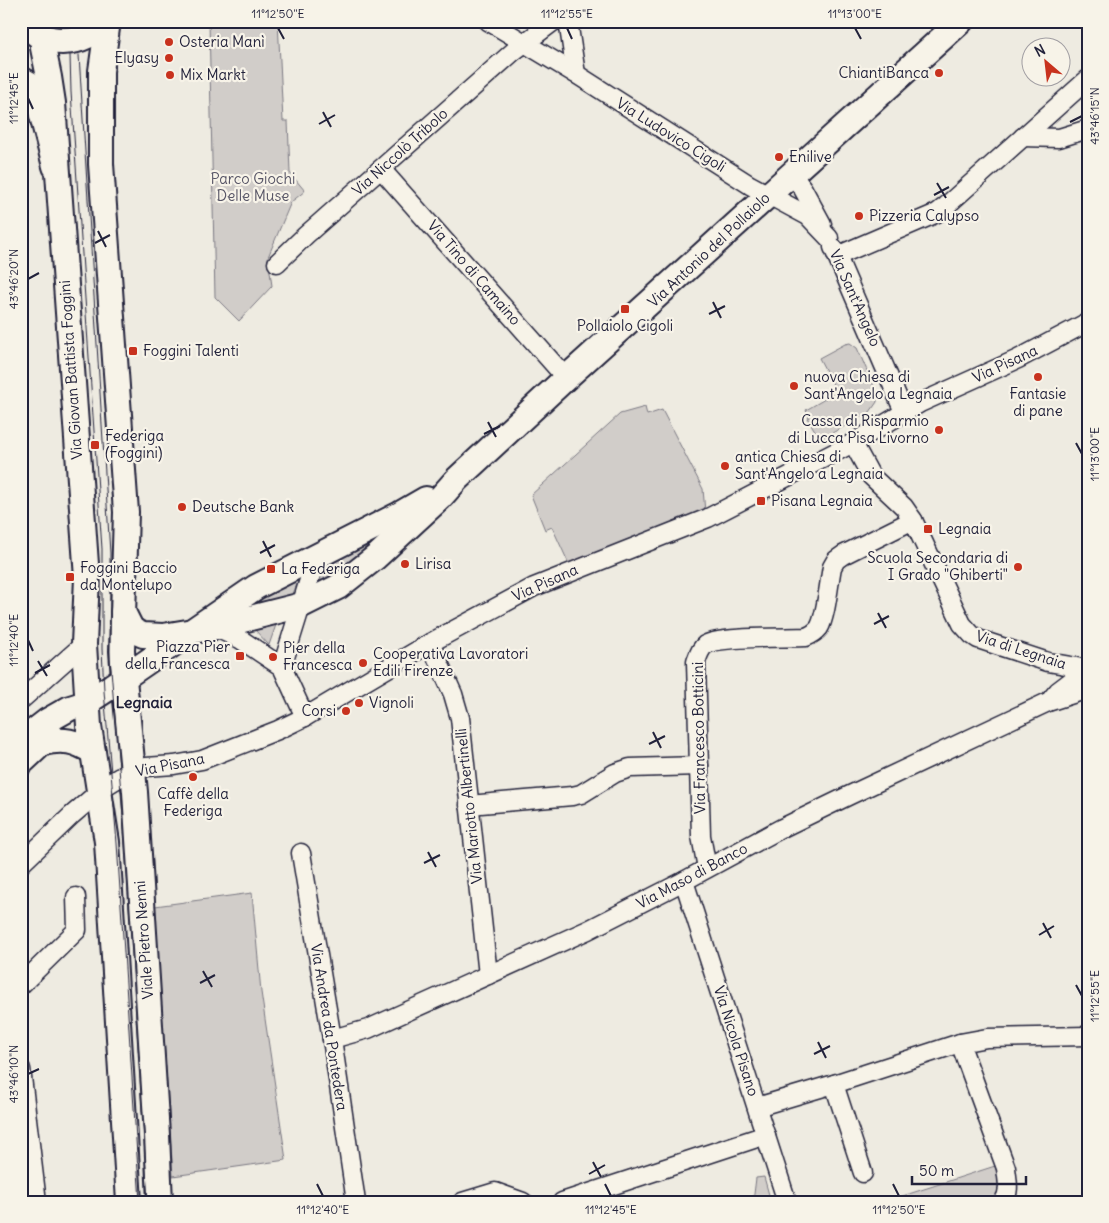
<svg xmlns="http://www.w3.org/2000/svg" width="1109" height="1223" font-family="Delius,sans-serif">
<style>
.green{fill:#d1cdc9;stroke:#7a7882}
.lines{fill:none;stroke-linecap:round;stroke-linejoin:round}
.street-casing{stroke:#22223b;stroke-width:21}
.secondary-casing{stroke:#22223b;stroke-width:28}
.primary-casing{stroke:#22223b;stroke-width:30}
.street{stroke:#f7f3e8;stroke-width:18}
.secondary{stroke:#f7f3e8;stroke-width:24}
.primary{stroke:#f7f3e8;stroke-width:26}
.tram{stroke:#22223b;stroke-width:1}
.ticks{fill:none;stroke:#22223b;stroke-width:2}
.poi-dot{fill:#c8321e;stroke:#f7f3e8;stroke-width:2}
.labels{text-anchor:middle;stroke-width:4.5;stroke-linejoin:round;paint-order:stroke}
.poi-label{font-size:15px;fill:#22223b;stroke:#f7f3e8;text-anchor:start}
.street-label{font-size:15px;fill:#22223b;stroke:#f7f3e8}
.park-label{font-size:15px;fill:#575566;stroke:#f7f3e8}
.neighbourhood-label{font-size:16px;font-weight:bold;fill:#22223b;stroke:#f7f3e8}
.neatline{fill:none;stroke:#22223b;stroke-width:2}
.ticks-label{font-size:12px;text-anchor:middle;fill:#22223b}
</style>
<rect width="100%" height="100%" fill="#eeebe1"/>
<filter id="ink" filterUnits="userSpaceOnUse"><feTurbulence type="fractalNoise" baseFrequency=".02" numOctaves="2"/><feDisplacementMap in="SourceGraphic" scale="10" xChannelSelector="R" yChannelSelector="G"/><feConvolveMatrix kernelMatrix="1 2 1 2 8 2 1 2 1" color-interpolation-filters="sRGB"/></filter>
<g filter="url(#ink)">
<!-- green -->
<g class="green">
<path d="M209,21H278L283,121H288L290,173L305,191L291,202L268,257L272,286L239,321L215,297Z"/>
<path d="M850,343L857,348L877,393V402L870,412L825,437H819L807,418L809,417L806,410L837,392L819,358L845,344Z"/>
<path d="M645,407L647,415L662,410L703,489L705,512L569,564L552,527L545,530L531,495L620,414Z"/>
<path d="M407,520L360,561L316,587L322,563Z"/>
<path d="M300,577L292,596L240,607Z"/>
<path d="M277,622L269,645L253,628Z"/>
<path d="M252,893L261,992L286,1160L173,1176L155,906Z"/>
<path d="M995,1166C999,1179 1001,1190 994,1202H884Z"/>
<path d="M764,1177L771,1202H753L756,1178Z"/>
</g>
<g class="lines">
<!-- street casing -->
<g class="street-casing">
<g id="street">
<path d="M488,21L576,74L750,185L808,216L829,238"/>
<path d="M568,21L576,74"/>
<path d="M1023,137L1059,138L1088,129"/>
<path d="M381,169L566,378"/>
<path d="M792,174L803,189L822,224"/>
<path d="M833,247L904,412"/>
<path d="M837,256L937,213L946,206L1088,79"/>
<path d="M277,263L306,235L514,51L554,21"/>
<path d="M853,443L871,476L904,507L913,520L962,624L972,635L978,639L1048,662L1088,669"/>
<path d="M211,628L223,631L240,639L282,667L305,717"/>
<path d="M430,643L453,694L460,718L488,975"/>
<path d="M282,667L309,580L319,554"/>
<path d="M1052,698L1058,691L1087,669"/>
<path d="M21,700L84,644"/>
<path d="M469,805L572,796L581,794L615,773L630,768L699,766"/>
<path d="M301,853L332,1039L356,1202"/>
<path d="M21,864L72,815L107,785L120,777L146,767L174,765L202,760L278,730L305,717L430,643L534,587L708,518L853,443L920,403L1018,359L1088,322"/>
<path d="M707,868L701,836L696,662C698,656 700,649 705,645C718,636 787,638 806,637C811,635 815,633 819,628C826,617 829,582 832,567L836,560L843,555L913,520"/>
<path d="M684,881L787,1202"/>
<path d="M21,985L77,930L76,897"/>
<path d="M332,1039L368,1029L588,930L684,881L782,828L850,795L1048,702L1088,689"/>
<path d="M960,1043L1006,1168C1007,1179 1011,1192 1003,1202"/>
<path d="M21,1069L37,1202"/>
<path d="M834,1084L863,1173"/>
<path d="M757,1107L834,1084L960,1043L987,1038L1088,1036"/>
<path d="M462,1202L495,1192L523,1202"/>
<path d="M562,1202L766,1135"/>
</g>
</g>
<!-- secondary casing -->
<g class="secondary-casing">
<g id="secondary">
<path d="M108,21L101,71V164L126,512L122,651L124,679L135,792L157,1135L160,1202"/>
<path d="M43,38V48L49,77L53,103L87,578L84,644L89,726L107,842L129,1202"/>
<path d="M123,612L131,628L136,632L143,635L163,636L211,628L302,605L338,587L376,557L440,498L457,479L566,378L961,21"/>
<path d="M21,741L47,721L70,708L86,703L112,686L256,587L400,514L426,499"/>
<path d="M43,743C63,738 76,741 93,752"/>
<path d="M21,763L51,735"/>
</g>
</g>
<!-- primary casing -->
<g class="primary-casing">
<g id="primary">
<path d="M24,21C45,50 84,45 106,21"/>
<path d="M21,80L30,85L38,96L56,166"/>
</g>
</g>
<!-- street -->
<use href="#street" class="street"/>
<!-- secondary -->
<use href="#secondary" class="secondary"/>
<!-- primary -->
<use href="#primary" class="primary"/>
<!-- tram -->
<g class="tram">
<path d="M70,55L71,92L102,549V649L104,691L117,843L140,1202"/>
<path d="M79,55L110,553V657L125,842L148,1202"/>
</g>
</g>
</g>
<!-- ticks -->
<path class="ticks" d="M278,28L284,39M567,28L572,39M855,28L861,39M28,98L33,109M323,112L331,127M1070,122L1082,116M319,124L335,115M937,183L946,198M934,195L949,187M98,231L106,247M95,243L110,235M28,279L39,273M713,302L721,318M709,314L725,306M488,422L496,437M484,434L500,426M1076,443L1082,454M263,541L271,557M260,553L275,545M878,613L886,628M874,624L889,616M28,640L33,651M38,661L47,676M35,673L50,665M653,732L661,748M649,744L665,736M428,852L436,867M424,863L440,855M1043,923L1051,938M1039,935L1054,926M203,971L212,987M200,983L215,975M1076,985L1082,996M818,1042L826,1058M814,1054L830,1046M28,1074L39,1069M593,1162L601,1177M589,1174L605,1165M317,1184L323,1196M605,1184L611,1196M893,1184L899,1196"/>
<!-- markers -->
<g class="poi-dot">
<circle cx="169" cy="42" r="5"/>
<circle cx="169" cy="58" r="5"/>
<circle cx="939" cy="73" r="5"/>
<circle cx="170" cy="75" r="5"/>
<circle cx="779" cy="157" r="5"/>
<circle cx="859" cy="216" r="5"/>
<rect x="620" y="304" width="10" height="10" rx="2.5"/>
<rect x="128" y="346" width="10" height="10" rx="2.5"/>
<circle cx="1038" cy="377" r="5"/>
<circle cx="794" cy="386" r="5"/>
<circle cx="939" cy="430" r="5"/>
<rect x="90" y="440" width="10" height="10" rx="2.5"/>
<circle cx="725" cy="466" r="5"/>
<rect x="756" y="496" width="10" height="10" rx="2.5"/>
<circle cx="182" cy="507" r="5"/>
<rect x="923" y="524" width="10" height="10" rx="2.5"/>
<circle cx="405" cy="564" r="5"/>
<circle cx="1018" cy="567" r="5"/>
<rect x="266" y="564" width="10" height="10" rx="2.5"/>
<rect x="65" y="572" width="10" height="10" rx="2.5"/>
<rect x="235" y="651" width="10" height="10" rx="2.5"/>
<circle cx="273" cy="657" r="5"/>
<circle cx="363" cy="663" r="5"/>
<circle cx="359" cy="703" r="5"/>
<circle cx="346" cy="711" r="5"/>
<circle cx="193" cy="777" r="5"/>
</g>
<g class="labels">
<!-- poi labels -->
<g class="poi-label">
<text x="179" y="47">Osteria Manì</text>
<text x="159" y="63" text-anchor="end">Elyasy</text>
<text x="929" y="78" text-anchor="end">ChiantiBanca</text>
<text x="180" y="80">Mix Markt</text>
<text x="789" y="162">Enilive</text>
<text x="869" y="221">Pizzeria Calypso</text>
<text x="625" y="331" text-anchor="middle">Pollaiolo Cigoli</text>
<text x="143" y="356">Foggini Talenti</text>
<text x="804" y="382">nuova Chiesa di<tspan x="804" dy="17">Sant'Angelo a Legnaia</tspan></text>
<text x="1038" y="399" text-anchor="middle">Fantasie<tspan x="1038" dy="17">di pane</tspan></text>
<text x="929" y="426" text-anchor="end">Cassa di Risparmio<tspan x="929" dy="17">di Lucca Pisa Livorno</tspan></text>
<text x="105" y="441">Federiga<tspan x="105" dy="17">(Foggini)</tspan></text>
<text x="735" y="462">antica Chiesa di<tspan x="735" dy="17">Sant'Angelo a Legnaia</tspan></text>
<text x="771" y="506">Pisana Legnaia</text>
<text x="192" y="512">Deutsche Bank</text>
<text x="938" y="534">Legnaia</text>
<text x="1008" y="563" text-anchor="end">Scuola Secondaria di<tspan x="1008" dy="17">I Grado "Ghiberti"</tspan></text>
<text x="415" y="569">Lirisa</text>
<text x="80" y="573">Foggini Baccio<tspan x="80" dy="17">da Montelupo</tspan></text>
<text x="281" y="574">La Federiga</text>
<text x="230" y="652" text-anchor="end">Piazza Pier<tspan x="230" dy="17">della Francesca</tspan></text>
<text x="283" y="653">Pier della<tspan x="283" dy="17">Francesca</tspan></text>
<text x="373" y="659">Cooperativa Lavoratori<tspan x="373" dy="17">Edili Firenze</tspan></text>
<text x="369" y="708">Vignoli</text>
<text x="336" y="716" text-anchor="end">Corsi</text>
<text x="193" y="799" text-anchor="middle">Caffè della<tspan x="193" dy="17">Federiga</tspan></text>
</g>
<!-- street labels -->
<g class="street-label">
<text transform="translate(671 135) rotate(32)" y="5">Via Ludovico Cigoli</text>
<text transform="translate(400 152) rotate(-42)" y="5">Via Niccolò Tribolo</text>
<text transform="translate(709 250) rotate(-43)" y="5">Via Antonio del Pollaiolo</text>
<text transform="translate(474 273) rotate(49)" y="5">Via Tino di Camaino</text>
<text transform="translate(855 298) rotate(66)" y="5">Via Sant'Angelo</text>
<text transform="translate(1005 364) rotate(-25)" y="5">Via Pisana</text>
<text transform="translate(71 370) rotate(-94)" y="5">Via Giovan Battista Foggini</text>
<text transform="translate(545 583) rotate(-24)" y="5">Via Pisana</text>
<text transform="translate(1021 650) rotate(18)" y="5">Via di Legnaia</text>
<text transform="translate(699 738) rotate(-91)" y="5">Via Francesco Botticini</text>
<text transform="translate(170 765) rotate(-11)" y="5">Via Pisana</text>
<text transform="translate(469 806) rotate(-96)" y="5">Via Mariotto Albertinelli</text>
<text transform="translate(692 876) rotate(-28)" y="5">Via Maso di Banco</text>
<text transform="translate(144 940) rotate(-94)" y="5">Viale Pietro Nenni</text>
<text transform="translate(329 1027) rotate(81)" y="5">Via Andrea da Pontedera</text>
<text transform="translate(736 1041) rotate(72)" y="5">Via Nicola Pisano</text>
</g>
<!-- park labels -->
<g class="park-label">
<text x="253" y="184">Parco Giochi<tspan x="253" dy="17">Delle Muse</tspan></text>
</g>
<!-- neighbourhood labels -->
<g class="neighbourhood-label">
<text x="144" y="708">Legnaia</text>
</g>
</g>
<!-- margin -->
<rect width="1109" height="1223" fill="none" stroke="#f7f3e8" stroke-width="55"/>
<!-- north arrow -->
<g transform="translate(1046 62) rotate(332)"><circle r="24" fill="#f7f3e8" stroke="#a29fa3"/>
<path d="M0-4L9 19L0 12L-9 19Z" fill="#c8321e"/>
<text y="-8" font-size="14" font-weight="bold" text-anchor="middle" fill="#22223b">N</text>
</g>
<!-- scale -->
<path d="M912 1176v8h114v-8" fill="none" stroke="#22223b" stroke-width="2.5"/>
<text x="919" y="1176" font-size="15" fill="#22223b" stroke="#f7f3e8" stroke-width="4" paint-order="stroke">50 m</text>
<rect x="28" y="28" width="1054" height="1168" class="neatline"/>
<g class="ticks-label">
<text x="278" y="18">11°12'50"E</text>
<text x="567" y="18">11°12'55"E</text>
<text x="855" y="18">11°13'00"E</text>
<text transform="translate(14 98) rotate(-90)" y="4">11°12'45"E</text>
<text transform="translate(1095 116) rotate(-90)" y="4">43°46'15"N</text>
<text transform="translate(14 279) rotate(-90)" y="4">43°46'20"N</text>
<text transform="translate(1095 454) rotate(-90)" y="4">11°13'00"E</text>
<text transform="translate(14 640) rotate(-90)" y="4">11°12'40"E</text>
<text transform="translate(1095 996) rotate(-90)" y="4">11°12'55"E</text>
<text transform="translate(14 1074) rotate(-90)" y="4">43°46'10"N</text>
<text x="323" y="1214">11°12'40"E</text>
<text x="611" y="1214">11°12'45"E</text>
<text x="899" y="1214">11°12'50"E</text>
</g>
</svg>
